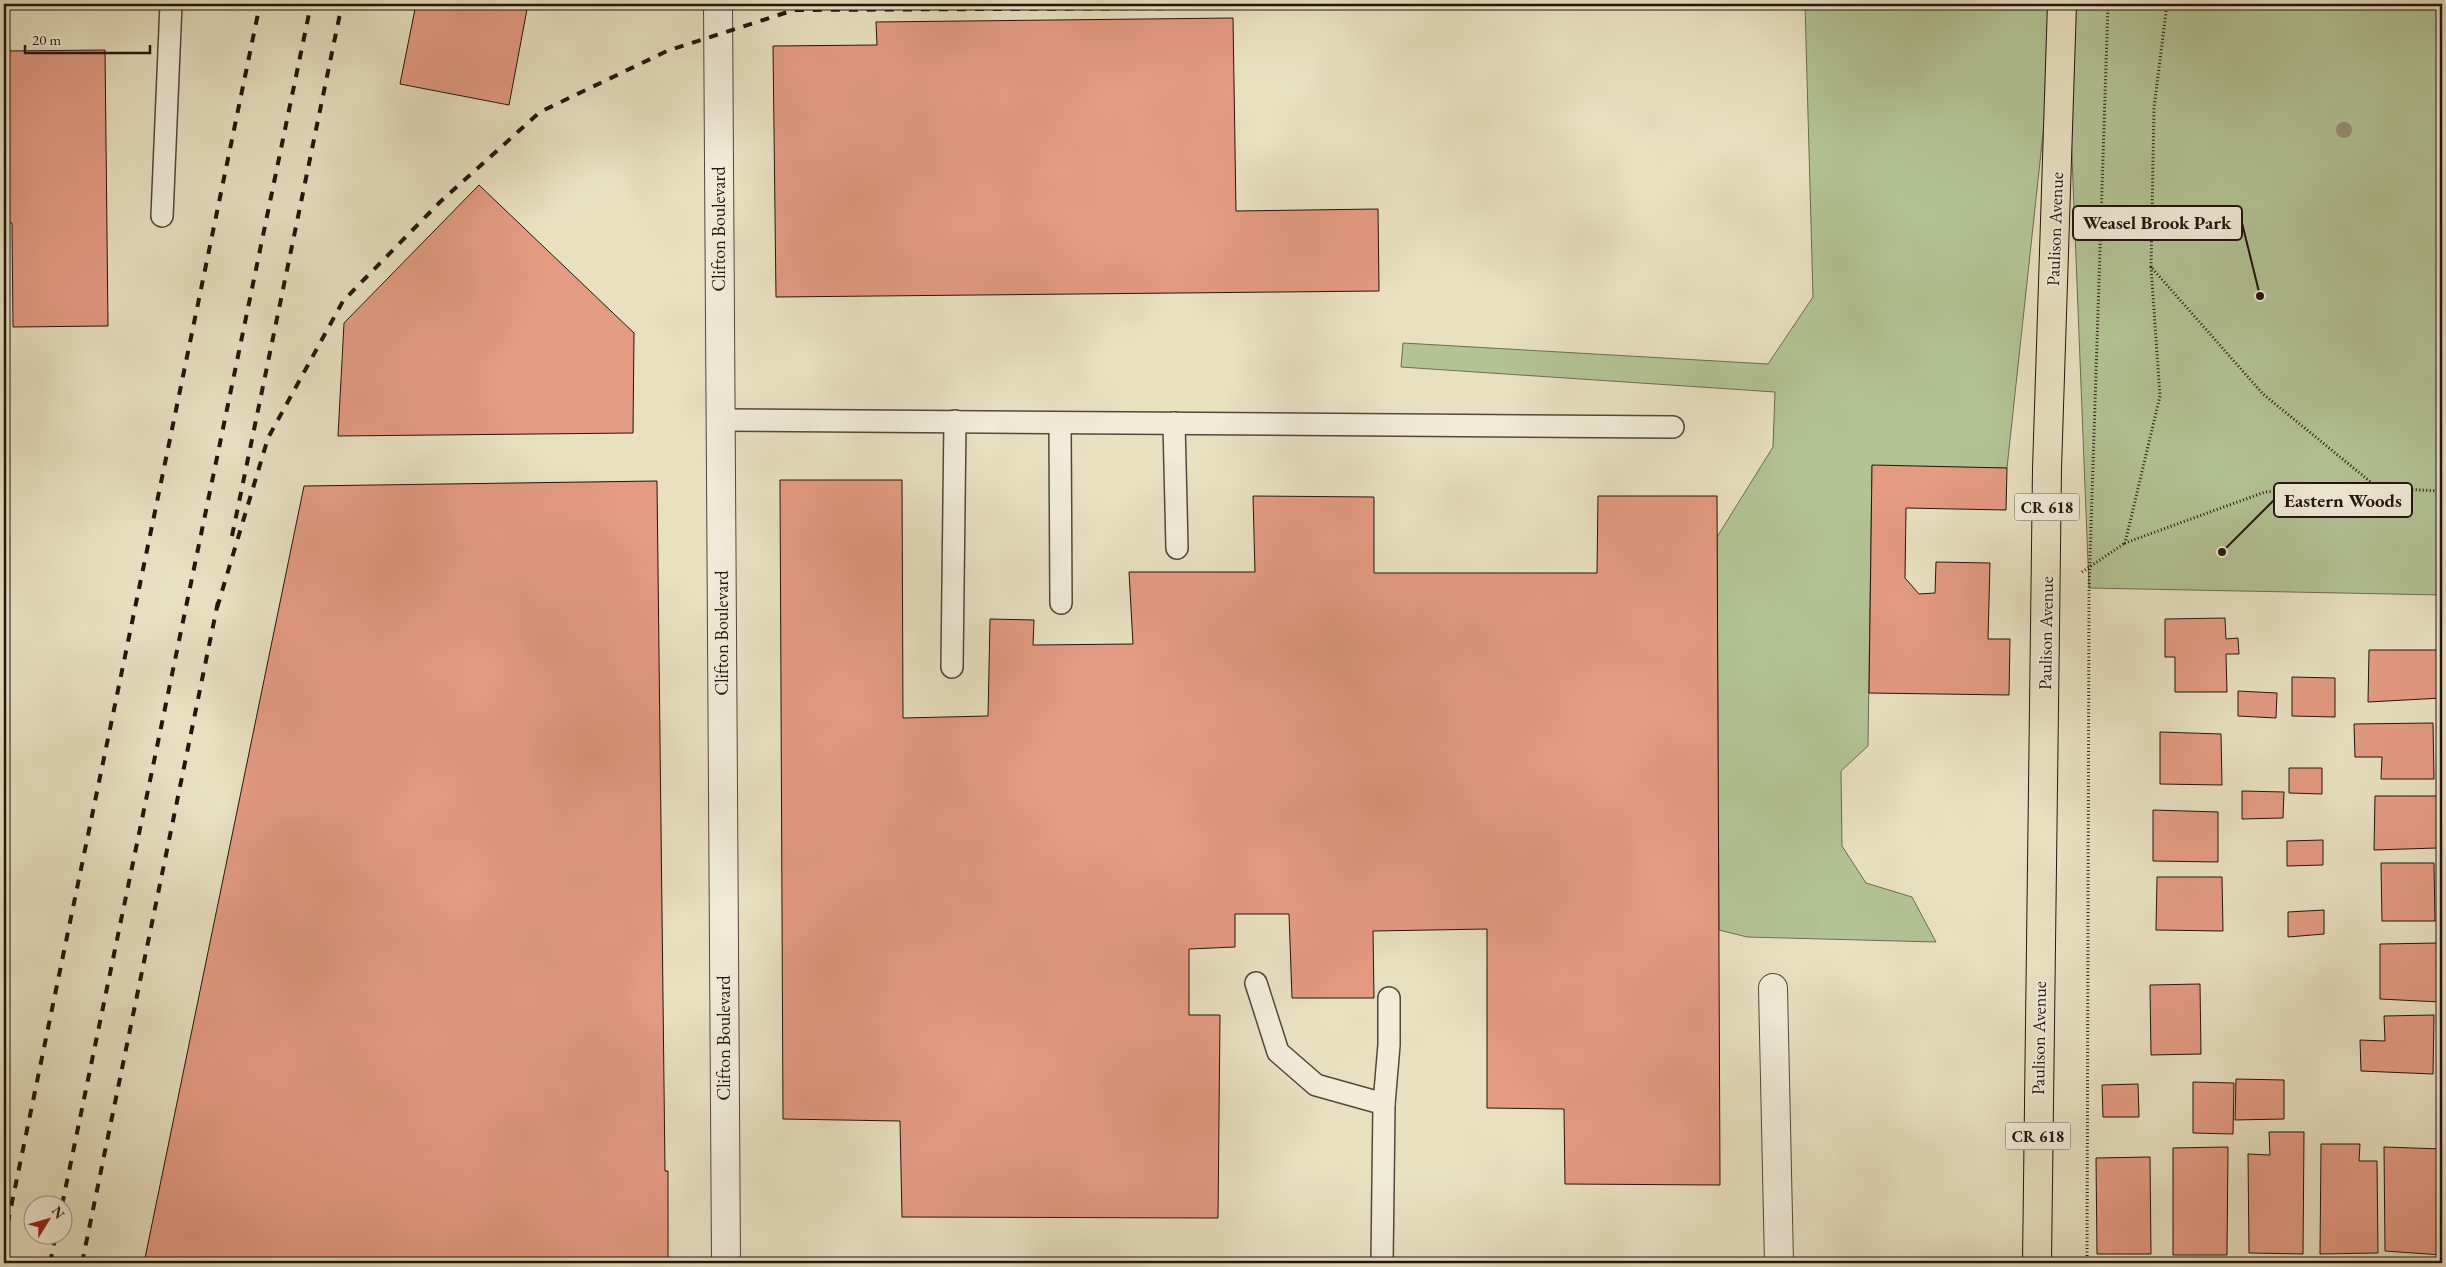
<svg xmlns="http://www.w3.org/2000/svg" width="2446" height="1267" font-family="'EB Garamond',serif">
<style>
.green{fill:#b3c396;stroke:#6b6c52}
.building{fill:#e49b84;stroke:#23140d}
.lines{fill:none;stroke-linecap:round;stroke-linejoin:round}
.lane-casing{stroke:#54473a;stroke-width:24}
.street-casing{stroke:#54473a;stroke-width:30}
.primary-casing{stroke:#23140d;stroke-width:30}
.path{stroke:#23140d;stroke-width:3;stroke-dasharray:1 2.5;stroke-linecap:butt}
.lane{stroke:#f1ebd7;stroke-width:21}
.street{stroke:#f1ebd7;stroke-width:28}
.primary{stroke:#e9e0c2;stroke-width:28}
.rail{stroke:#23140d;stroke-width:4;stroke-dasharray:9 9;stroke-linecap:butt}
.tree{fill:#989179}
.labels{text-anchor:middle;stroke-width:4;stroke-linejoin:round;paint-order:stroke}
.shield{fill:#f1ebd7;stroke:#61544a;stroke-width:1}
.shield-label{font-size:16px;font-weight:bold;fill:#23140d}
.street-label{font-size:18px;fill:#23140d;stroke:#f1ebd7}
.leader{fill:none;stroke:#23140d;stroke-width:2}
.callout-dot{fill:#23140d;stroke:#f1ebd7;stroke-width:2}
.callout{fill:#f1ebd7;stroke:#23140d;stroke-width:2}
.callout-label{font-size:19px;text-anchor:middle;font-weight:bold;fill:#23140d}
</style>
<rect width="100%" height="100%" fill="#e9e0c2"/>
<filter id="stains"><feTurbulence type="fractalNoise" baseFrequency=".004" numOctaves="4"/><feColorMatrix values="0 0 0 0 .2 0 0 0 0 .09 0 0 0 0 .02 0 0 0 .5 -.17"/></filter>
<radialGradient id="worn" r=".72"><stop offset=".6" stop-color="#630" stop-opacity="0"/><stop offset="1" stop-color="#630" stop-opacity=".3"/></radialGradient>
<!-- green -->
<g class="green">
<path d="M1805,4H2057L2007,468L1872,466L1868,746L1841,771L1842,846L1866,883L1912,897L1936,942L1747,937L1719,930L1717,537L1773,447L1775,392L1401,367L1403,343L1768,364L1813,297Z"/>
<path d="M2066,4H2442V595L2089,588Z"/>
</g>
<!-- building -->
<g class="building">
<path d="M416,4H528L509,105L400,84Z"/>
<path d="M1233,18L1236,211L1378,209L1379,291L776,297L773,46L877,45L876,22Z"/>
<path d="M105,50L108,326L13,327L12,223H4V51Z"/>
<path d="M479,185L634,333L633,433L338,436L344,323Z"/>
<path d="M1872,465L2007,468L2006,510L1906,508L1905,578L1919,594L1935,593L1936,562L1990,563L1988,639H2010L2009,695L1869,693Z"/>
<path d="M780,480H902L903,718L988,716L990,619L1034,620L1033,645L1133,644L1129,572H1255L1253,496L1374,497V573H1597L1598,496H1717L1720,1185L1565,1184L1564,1109L1487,1108V929L1373,931L1374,998H1292L1289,914H1235V947L1189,949V1015H1220L1218,1218L902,1217L900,1121L783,1119Z"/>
<path d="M657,481L665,1171H668V1263H144L304,486Z"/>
<path d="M2225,618L2226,639L2238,638L2239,654H2226L2227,692H2175V657H2165V619Z"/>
<path d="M2369,650H2442V698L2368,702Z"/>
<path d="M2292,677L2335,678V717L2292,716Z"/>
<path d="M2238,691L2277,693L2276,718L2238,716Z"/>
<path d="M2433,723L2434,779H2381L2382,757H2355L2354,724Z"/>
<path d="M2160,732L2221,734L2222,785L2160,784Z"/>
<path d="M2289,768H2322V794L2289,793Z"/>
<path d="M2242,791L2284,792L2283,818L2242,819Z"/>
<path d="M2375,796H2437V848L2374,850Z"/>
<path d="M2153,810L2218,812V862L2153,861Z"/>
<path d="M2323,840V865L2287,866V841Z"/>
<path d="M2381,863H2434L2435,921H2382Z"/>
<path d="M2157,877H2222L2223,931L2156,930Z"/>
<path d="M2324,910V934L2288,937V912Z"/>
<path d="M2439,943V965L2442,964L2440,1002L2380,999V944Z"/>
<path d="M2200,984L2201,1054L2151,1055L2150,985Z"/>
<path d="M2434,1015L2433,1074L2361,1071L2360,1040L2385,1041L2384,1016Z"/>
<path d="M2236,1079L2284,1080V1119L2235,1120Z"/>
<path d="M2193,1082L2234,1083L2233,1134L2193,1133Z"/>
<path d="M2138,1084L2139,1117H2103L2102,1085Z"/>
<path d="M2269,1132H2304L2303,1254L2249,1253L2248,1154L2270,1155Z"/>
<path d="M2321,1144H2360L2359,1161H2377L2378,1253L2320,1254Z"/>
<path d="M2228,1147L2227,1255H2173V1148Z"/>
<path d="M2384,1147L2442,1149V1255L2385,1251Z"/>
<path d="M2150,1157L2151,1254H2097L2096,1158Z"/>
</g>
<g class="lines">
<!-- lane casing -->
<g class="lane-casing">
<g id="lane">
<path d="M162,216L171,4"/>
<path d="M721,420L1673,427"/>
<path d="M1060,423L1061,603"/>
<path d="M1174,423L1177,548"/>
<path d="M952,667L955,421"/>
<path d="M1256,983L1278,1052L1316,1085L1384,1104L1382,1263"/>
<path d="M1384,1104L1389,1045V998"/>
</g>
</g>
<!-- street casing -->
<g class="street-casing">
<g id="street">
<path d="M718,4L726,1263"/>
<path d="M1773,988L1779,1263"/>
</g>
</g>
<!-- primary casing -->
<g class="primary-casing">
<path id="primary" d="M2037,1263L2047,469L2062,4"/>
</g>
<!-- path -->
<g class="path">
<path d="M2167,4L2154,108L2151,267L2263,394L2378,488L2442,491"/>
<path d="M2151,267L2160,396L2125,543L2265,492L2332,486L2376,488"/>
<path d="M2082,572L2125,543"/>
<path d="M2087,1263L2089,588L2108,4"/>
</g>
<!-- lane -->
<use href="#lane" class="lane"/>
<!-- street -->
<use href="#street" class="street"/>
<!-- primary -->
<use href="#primary" class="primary"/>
<!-- rail -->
<g class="rail">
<path d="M232,536L342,4"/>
<path d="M217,608L268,438L343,301L440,202L540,112L667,51L794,10L1390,7"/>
<path d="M62,1205L311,4"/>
<path d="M4,1241L260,4"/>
<path d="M50,1263L56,1234"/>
<path d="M82,1263L218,602"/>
</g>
</g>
<!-- trees -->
<circle class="tree" cx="2344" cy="130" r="8"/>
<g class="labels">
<!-- shield labels -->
<g class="shield">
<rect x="2014.5" y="493.5" width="65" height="27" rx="4"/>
<rect x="2005.5" y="1122.5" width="65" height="27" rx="4"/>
</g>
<g class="shield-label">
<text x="2047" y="513">CR 618</text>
<text x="2038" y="1142">CR 618</text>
</g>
<!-- street labels -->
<g class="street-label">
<text transform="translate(719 229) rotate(-90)" y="6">Clifton Boulevard</text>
<text transform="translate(2055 229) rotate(-88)" y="6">Paulison Avenue</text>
<text transform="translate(722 633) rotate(-90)" y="6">Clifton Boulevard</text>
<text transform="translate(2046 633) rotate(-89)" y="6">Paulison Avenue</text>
<text transform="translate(724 1038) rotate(-90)" y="6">Clifton Boulevard</text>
<text transform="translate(2039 1038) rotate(-89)" y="6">Paulison Avenue</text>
</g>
</g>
<!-- callouts -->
<path class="leader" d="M2260 296L2242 223M2222 552L2274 500"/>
<g class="callout-dot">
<circle cx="2260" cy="296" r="5"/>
<circle cx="2222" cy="552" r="5"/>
</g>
<g class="callout">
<rect x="2073" y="206" width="169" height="34" rx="5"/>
<rect x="2274" y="483" width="138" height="34" rx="5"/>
</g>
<g class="callout-label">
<text x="2157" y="229">Weasel Brook Park</text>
<text x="2343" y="507">Eastern Woods</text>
</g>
<!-- margin -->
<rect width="2446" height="1267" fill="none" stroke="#e9e0c2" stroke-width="20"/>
<rect x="5" y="5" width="2436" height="1257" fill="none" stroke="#23140d" stroke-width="2.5"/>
<rect x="10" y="10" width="2426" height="1247" fill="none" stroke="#23140d"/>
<!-- north arrow -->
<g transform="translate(48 1220) rotate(53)"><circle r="24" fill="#f1ebd7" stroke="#9f9586"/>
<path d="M0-4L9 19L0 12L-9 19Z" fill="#8f2418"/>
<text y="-8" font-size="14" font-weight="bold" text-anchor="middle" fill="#23140d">N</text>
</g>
<!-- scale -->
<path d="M25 45v8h125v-8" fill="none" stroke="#23140d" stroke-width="2.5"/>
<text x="32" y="45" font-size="15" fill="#23140d" stroke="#f1ebd7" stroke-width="4" paint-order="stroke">20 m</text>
<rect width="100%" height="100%" filter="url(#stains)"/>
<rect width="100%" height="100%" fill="url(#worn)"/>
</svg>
